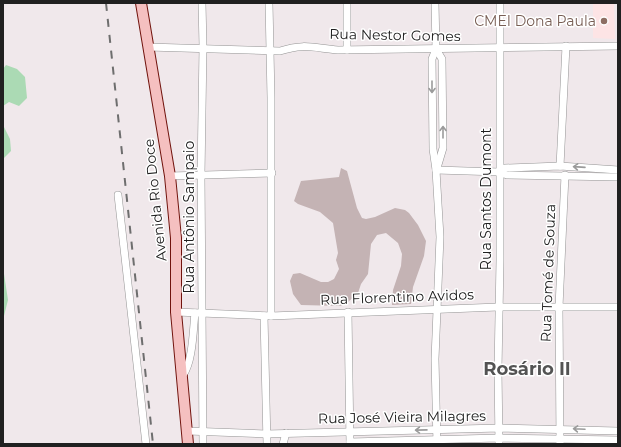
<svg xmlns="http://www.w3.org/2000/svg" width="621" height="447" font-family="Montserrat,sans-serif">
<style>
.education{fill:#fde4e5}
.construction{fill:#c4b3b4}
.water{fill:#abdab4}
.lines{fill:none;stroke-linecap:round;stroke-linejoin:round}
.street-casing{stroke:#949494;stroke-width:8}
.secondary-casing{stroke:#71130d;stroke-width:12}
.street{stroke:#fff;stroke-width:7}
.secondary{stroke:#f5c0c0;stroke-width:10}
.rail{stroke:#6e6e6e;stroke-width:2;stroke-dasharray:8 8;stroke-linecap:butt}
.oneway{stroke:#9b9b9b}
.education-dot{fill:#8d6e63;stroke:#fff;stroke-width:1.5}
.labels{text-anchor:middle;stroke-width:3;stroke-linejoin:round;paint-order:stroke}
.education-label{font-size:14px;fill:#785e54;stroke:#fff;text-anchor:end}
.street-label{font-size:14px;fill:#202020;stroke:#fff}
.district-label{font-size:18px;font-weight:bold;fill:#535353;stroke:#fff}
</style>
<rect width="100%" height="100%" fill="#f0e8eb"/>
<!-- education -->
<path class="education" d="M593,3H614L615,39L593,38Z"/>
<!-- construction -->
<path class="construction" d="M341,168L347,171L357,208L362,218L366,219L375,217L395,208L405,210L409,213L418,225L426,241L424,256L413,287L411,304L392,305L393,290L401,266L402,254L398,243L386,233L377,235L371,244L368,274L361,284L358,293L347,303L340,306L301,305L293,294L290,281L293,274L300,273L321,282H328L334,279L339,269L336,260L338,253L333,223L320,212L298,204L294,201L301,181L339,177Z"/>
<!-- water -->
<g class="water">
<path d="M6,65L17,69L25,77L27,98L19,106L9,102L3,106V69Z"/>
<path d="M3,125L10,139L11,151L3,159Z"/>
<path d="M3,267L8,300L3,320Z"/>
</g>
<g class="lines">
<!-- street casing -->
<g class="street-casing">
<g id="street">
<path d="M202,3L203,47L201,175L203,444"/>
<path d="M269,3L271,98V316"/>
<path d="M435,3L436,49L432,59L433,149L436,170L440,237L435,359L437,444"/>
<path d="M148,47L280,51C304,43 314,48 338,50L618,46"/>
<path d="M436,49L442,59L443,148L437,168"/>
<path d="M347,50V3"/>
<path d="M560,166L566,46"/>
<path d="M436,170L499,172L507,175L618,177"/>
<path d="M499,172L505,168L560,166L618,170"/>
<path d="M170,176L272,173"/>
<path d="M118,195L146,444"/>
<path d="M176,312L271,316L498,307H618"/>
<path d="M348,312L350,444"/>
<path d="M264,316L267,444"/>
<path d="M183,375C193,361 193,330 195,313"/>
<path d="M188,431L266,434L500,428L618,431"/>
<path d="M350,442L499,438L618,440"/>
<path d="M283,444L286,433"/>
<path d="M499,444L498,370L500,260V3"/>
<path d="M560,444L559,307L565,175"/>
</g>
</g>
<!-- secondary casing -->
<g class="secondary-casing">
<path id="secondary" d="M141,3L170,176L176,238V312L188,444"/>
</g>
<!-- street -->
<use href="#street" class="street"/>
<!-- secondary -->
<use href="#secondary" class="secondary"/>
<!-- rail -->
<path class="rail" d="M106,3L153,444"/>
</g>
<!-- one-way arrows -->
<defs><path id="oneway-shaft" d="M-6 0H5M1.5-3L5.5 0L1.5 3" fill="none" stroke-width="1.6" stroke-linecap="round" stroke-linejoin="round"/></defs>
<g class="oneway">
<use href="#oneway-shaft" transform="translate(432 87) rotate(90)"/>
<use href="#oneway-shaft" transform="translate(443 132) rotate(-90)"/>
<use href="#oneway-shaft" transform="translate(579 167) rotate(-176)"/>
<use href="#oneway-shaft" transform="translate(579 429) rotate(-177)"/>
<use href="#oneway-shaft" transform="translate(421 430) rotate(179)"/>
</g>
<!-- markers -->
<circle class="education-dot" cx="604" cy="21" r="4"/>
<g class="labels">
<!-- education labels -->
<g class="education-label">
<text x="596" y="26">CMEI Dona Paula</text>
</g>
<!-- street labels -->
<g class="street-label">
<text transform="translate(395 35) rotate(1)" y="5">Rua Nestor Gomes</text>
<text transform="translate(486 199) rotate(-90)" y="5">Rua Santos Dumont</text>
<text transform="translate(155 200) rotate(-96)" y="5">Avenida Rio Doce</text>
<text transform="translate(189 217) rotate(-90)" y="5">Rua Antônio Sampaio</text>
<text transform="translate(548 273) rotate(-88)" y="5">Rua Tomé de Souza</text>
<text transform="translate(397 297) rotate(-2)" y="5">Rua Florentino Avidos</text>
<text transform="translate(402 417) rotate(-1)" y="5">Rua José Vieira Milagres</text>
</g>
<!-- district labels -->
<g class="district-label">
<text x="527" y="375">Rosário II</text>
</g>
</g>
<!-- border -->
<rect width="621" height="447" fill="none" stroke="#202020" stroke-width="8"/>
</svg>
